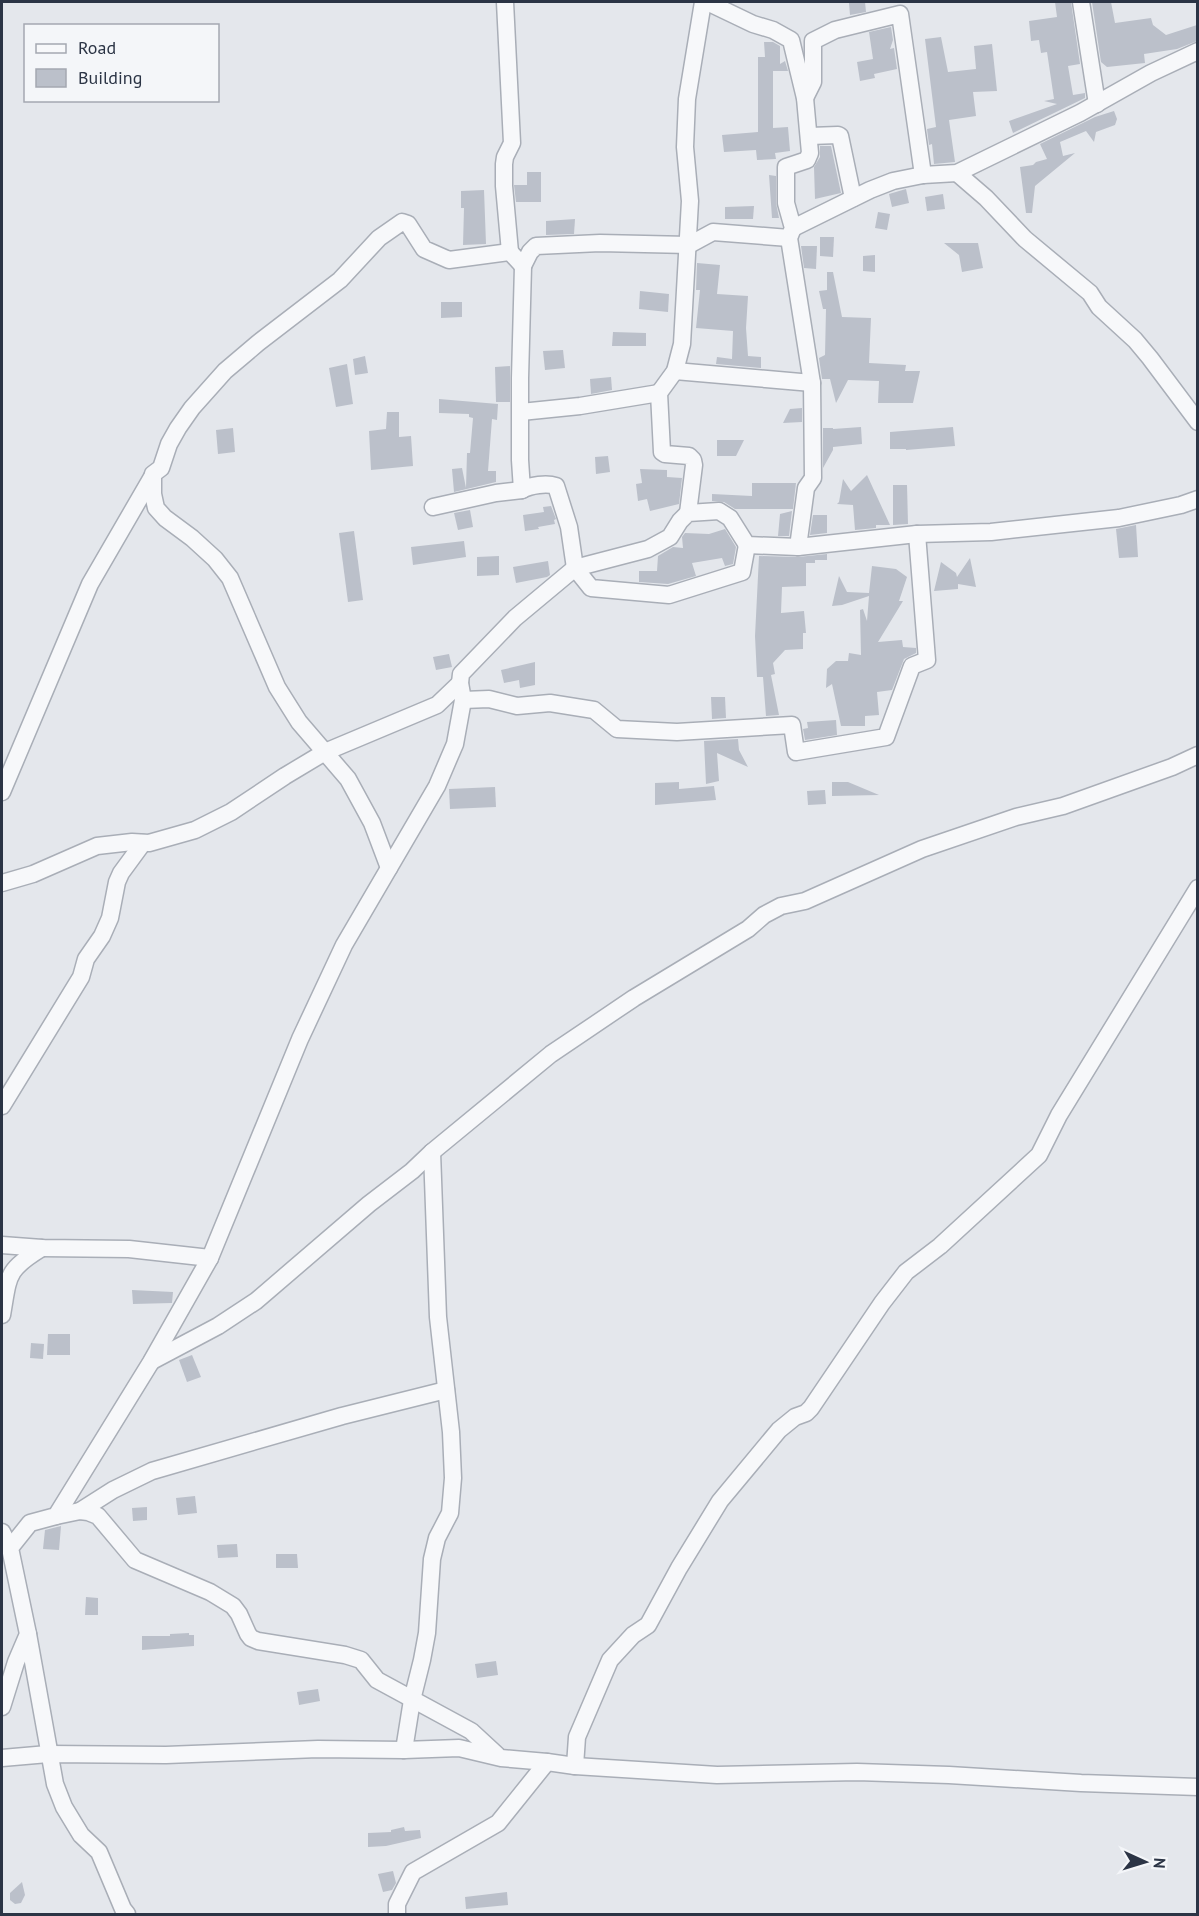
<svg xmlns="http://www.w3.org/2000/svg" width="1199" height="1916" font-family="'PT Sans',sans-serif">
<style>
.building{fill:#bbc0ca}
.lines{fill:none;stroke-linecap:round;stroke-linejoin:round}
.minor-casing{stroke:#a9aeb7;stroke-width:19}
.minor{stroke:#f7f8fa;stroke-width:16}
</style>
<rect width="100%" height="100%" fill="#e4e7ec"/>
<!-- building -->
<g class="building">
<path d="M865,2L866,12L850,15L849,3Z"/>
<path d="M1055,2H1071L1080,64L1068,66L1073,95L1085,93V98L1013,133L1009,121L1057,104L1044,101L1054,99L1047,52L1041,53L1039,40L1031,41L1029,21L1057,17Z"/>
<path d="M1092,2H1111L1115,23L1151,18L1153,25L1166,35L1197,25V41L1177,49L1144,54L1145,63L1107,67L1101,62Z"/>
<path d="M891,27L893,40L890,49L894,48L897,69L874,74L875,78L860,81L857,62L873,59L869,32Z"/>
<path d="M941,37L948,72L976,69L974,46L992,44L997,91L973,92L976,116L949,120L955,162L934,164L932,144L929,145L927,129L936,127L925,39Z"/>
<path d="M764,42H773L780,46V64L785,61L788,71H773V128L788,127L790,151L775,153L776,159L757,160L756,150L724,152L722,135L758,132V57H765Z"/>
<path d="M1114,111L1117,119L1115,125L1096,132L1094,142L1086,131L1060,142L1063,156L1075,153L1035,186L1032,213H1026L1020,167L1033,165L1036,162L1047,159L1040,144L1095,117Z"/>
<path d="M820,146H831L841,193L815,199L814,167L820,157Z"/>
<path d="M527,172H541V202H516L514,185H527Z"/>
<path d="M769,175L776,176V203L779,218H772Z"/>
<path d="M906,189L909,203L892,207L889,194Z"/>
<path d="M484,190L486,244L463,245L464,208H461V191Z"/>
<path d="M943,194L945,209L927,211L925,197Z"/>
<path d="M754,206L753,219H725V207Z"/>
<path d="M878,212L890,214L887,230L875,228Z"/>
<path d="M575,219L574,234L546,235V221Z"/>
<path d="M820,237H834L833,257L820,256Z"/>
<path d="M944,243H978L983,268L962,272L959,255Z"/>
<path d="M801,246H817L816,269L804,268Z"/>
<path d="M875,255V272L863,271V256Z"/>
<path d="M697,263L720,265L717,294L748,296L746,328L748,356L761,357V368L716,364L717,357L732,359L733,331L696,328L700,290H696Z"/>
<path d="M827,272H833L842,317L871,318L869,363L906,365L905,371H920L913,403H878L879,381L848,380L836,403L830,379H822L819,358L825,355L826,309H823L819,291L827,290Z"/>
<path d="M640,291L669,294L668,312L639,309Z"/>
<path d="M441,302H462V317L441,318Z"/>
<path d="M613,332L646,333V346H612Z"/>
<path d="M563,350L565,368L545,370L543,351Z"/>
<path d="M365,356L368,373L355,375L353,359Z"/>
<path d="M347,364L353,404L336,407L329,368Z"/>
<path d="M510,366V402H496L495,367Z"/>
<path d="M611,377L612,390L591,394L590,379Z"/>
<path d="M439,399L498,404L497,420L492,419L488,471H496V482L454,492L452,469L462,468L466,488L467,453H470L473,418L469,417V414L439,413Z"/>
<path d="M802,408V422L783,423L790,409Z"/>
<path d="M387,412H399V437L411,436L413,466L371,470L369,431L386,429Z"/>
<path d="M861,427L862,444L833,447V450L823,468V428H833V429Z"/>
<path d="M953,427L955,446L906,450V449H890V432Z"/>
<path d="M233,428L235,452L218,454L216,430Z"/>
<path d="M717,440H744L736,456H717Z"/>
<path d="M608,456L610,472L596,474L595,457Z"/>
<path d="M640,469L667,470V477L682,478L679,504L650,511L647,499L638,501L636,484L642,483Z"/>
<path d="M867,475L890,525H876V528L855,530L853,505L837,504L839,502L843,479L851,491Z"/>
<path d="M752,483H796L793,509H735L724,502L712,501V494L752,496Z"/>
<path d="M893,485H907L908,524L893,525Z"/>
<path d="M551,506L556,519L554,520L555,524L538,527L539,529L525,531L523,515L544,512L543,507Z"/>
<path d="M470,510L473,527L458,530L454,513Z"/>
<path d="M792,511L789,536H778L780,514Z"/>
<path d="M813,515H827V533L810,535Z"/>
<path d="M1136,525L1138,557L1119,558L1116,529Z"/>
<path d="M725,529L736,547L733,564L725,566L722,558L692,563L696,576L668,584L639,582V571H657L658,556L673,547L683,548L682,537L685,533L709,534Z"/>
<path d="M354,531L363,600L348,602L339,533Z"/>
<path d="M464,541L466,557L413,565L411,547Z"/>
<path d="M827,554V560H815V563H806V586L782,587L781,613L804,611L806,633H803V649L785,650L773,663L775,674L771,675L779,715L766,716L763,677H757L755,636L759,556L798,557Z"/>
<path d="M499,556V575L477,576V557Z"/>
<path d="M970,558L976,587L958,584V589L934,591L941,562L956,573L957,577Z"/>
<path d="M548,561L550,575L547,577L516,583L513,567Z"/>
<path d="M872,566L896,569L907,577L899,601H903L878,642L902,640L903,647L916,648V653L904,659L892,690L877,692L879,715L865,716V726H841L832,684L826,688L827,669L836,661H848L849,653L861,655L860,610L863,609L867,621L869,596L842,605L832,606L839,576L847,592L869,593Z"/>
<path d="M449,654L452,667L436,670L433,657Z"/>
<path d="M535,662V685L520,688L519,680L504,683L501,670Z"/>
<path d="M711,697H725L726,718L712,719Z"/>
<path d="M836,720L837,735L805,740L803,729L808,728L807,722Z"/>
<path d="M738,739L739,750L748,767L717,753L719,781L706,784L704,741Z"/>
<path d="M679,782V789L714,786L716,800L655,805V783Z"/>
<path d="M832,782H848L879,795L832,796Z"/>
<path d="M495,787L496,807L450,809L449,789Z"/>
<path d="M825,790L826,804L808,805L807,791Z"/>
<path d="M132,1290L173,1292L172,1303L133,1304Z"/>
<path d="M48,1334H70V1355H47Z"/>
<path d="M31,1343L44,1344L43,1359L30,1358Z"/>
<path d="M192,1355L201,1377L187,1382L179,1360Z"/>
<path d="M195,1496L197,1513L178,1515L176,1498Z"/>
<path d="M147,1507V1520L133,1521L132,1508Z"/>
<path d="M61,1526L59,1550L43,1549L45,1530Z"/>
<path d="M237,1544L238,1557L218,1558L217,1545Z"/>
<path d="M276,1554H297L298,1568H276Z"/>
<path d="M86,1597L98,1598V1615H85Z"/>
<path d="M189,1633V1635H194V1646L142,1650V1636H170V1634Z"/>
<path d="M496,1661L498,1675L477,1678L475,1664Z"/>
<path d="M318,1689L320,1701L299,1705L297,1692Z"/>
<path d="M404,1827L405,1831L420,1830L421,1838L386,1846L368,1847V1833L391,1832V1830Z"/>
<path d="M393,1871L396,1883L392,1890L383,1892L378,1874Z"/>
<path d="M22,1882L25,1895L21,1903L15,1904L10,1900V1893Z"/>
<path d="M507,1892L508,1905L466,1909L465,1897Z"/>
</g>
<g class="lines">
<!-- minor casing -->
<g class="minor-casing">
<g id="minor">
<path d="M505,2L512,143L505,157L504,164V186L510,252"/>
<path d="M707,2L753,24L773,30L791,40L805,98L810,153L807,160L786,167V203L793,228L789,238L812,383L813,478L806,488L798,547"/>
<path d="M1081,2L1097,104"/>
<path d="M805,98L813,82V41L835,30L900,14L923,175"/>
<path d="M810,136L838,135L840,136L853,198"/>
<path d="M957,173L986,198L1025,239L1090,293L1099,307L1135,340L1150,358L1198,422"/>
<path d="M793,228L870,190L893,181L923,175L957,173L1080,113L1151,73L1198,51"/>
<path d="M523,266L520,378V460L522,490C530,485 547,483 556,486L569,527L575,568L591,588L669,595L742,572L747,545"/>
<path d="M675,371L812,383"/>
<path d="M521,412L580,406L659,393"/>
<path d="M433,507L496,493L522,490"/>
<path d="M688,513L694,465L693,460L689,456L665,454L662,452L659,393L675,371L682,344L690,201L685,147L687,99L703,2"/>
<path d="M463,700L489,699L517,706L550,703L594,710L617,729L677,732L792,725L796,752L886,737L912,666L927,660L917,534"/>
<path d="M2,792L90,584L152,477"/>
<path d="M389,868L372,823L348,779L299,722L277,687L230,578L215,559L192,538L165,518L156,508L153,494V474L161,468L169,444L178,428L192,408L225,371L258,343L340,280L379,238L402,222L408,224L424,249L449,260L510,252L523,266L530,252L536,246L600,243L689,245L713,232L789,238"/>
<path d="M2,883L33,874L97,846L132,842L149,843L195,830L231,812L285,776L325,752L437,705L460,683"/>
<path d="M2,1106L81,977L86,959L102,936L110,918L117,882L121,873L143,843"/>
<path d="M2,1245L42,1248L129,1249L210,1258"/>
<path d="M2,1315C9,1275 6,1270 42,1248"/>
<path d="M152,1361L218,1326L256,1301L369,1204L412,1171L432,1152L551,1054L634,998L748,929L764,915L781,906L805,901L922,849L1016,817L1063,806L1172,767L1198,755"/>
<path d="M80,1511L113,1490L152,1471L342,1416L446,1390"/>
<path d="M56,1516L80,1511L88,1512L98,1516L135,1560L210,1592L233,1606L239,1614L248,1634L251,1638L258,1641L345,1655L361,1660L377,1680L471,1731L497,1755"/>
<path d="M2,1532L10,1548"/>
<path d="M28,1634L55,1784L64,1807L81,1835L99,1852L123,1909L127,1914"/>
<path d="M2,1707L16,1662L28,1634L10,1548L30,1523L56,1516L151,1362L210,1258L300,1039L344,945L437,786L455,744L463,700L460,683L461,674L515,618L575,568L648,549L670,537L680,521L688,513L719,511L730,518L747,545L798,547L917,534L991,532L1119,518L1181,505L1198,499"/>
<path d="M404,1750L412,1700L422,1660L427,1633L432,1559L437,1538L450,1513L453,1478L451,1432L438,1317L432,1152"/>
<path d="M2,1758L48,1754L166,1755L318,1749L404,1750L459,1748L501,1758L547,1762L575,1766L717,1775L857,1772L949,1775L1081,1783L1198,1787"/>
<path d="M575,1766L577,1737L610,1660L633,1635L648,1625L679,1568L720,1501L779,1430L795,1417L806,1413L811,1408L882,1303L906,1272L940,1246L1039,1155L1059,1115L1198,888"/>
<path d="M397,1914V1904L413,1872L498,1823L547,1762"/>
</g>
</g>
<!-- minor -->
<use href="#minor" class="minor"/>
</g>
<!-- border -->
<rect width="1199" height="1916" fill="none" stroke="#2b3445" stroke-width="6"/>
<!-- legend -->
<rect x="24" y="24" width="195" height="78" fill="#f4f6f9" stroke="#a4a8b1" stroke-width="1.5"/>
<rect x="36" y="44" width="30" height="9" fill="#f7f8fa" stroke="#a4a8b1" stroke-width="1.5"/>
<text x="78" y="54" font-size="18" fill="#2b3445">Road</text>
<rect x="36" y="69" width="30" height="18" fill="#bbc0ca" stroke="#a4a8b1" stroke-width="1.5"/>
<text x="78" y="84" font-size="18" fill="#2b3445">Building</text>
<!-- north arrow -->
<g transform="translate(1145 1862) rotate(94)" stroke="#f4f6f9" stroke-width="4.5" paint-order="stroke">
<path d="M0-4.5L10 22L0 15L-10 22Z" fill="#2b3445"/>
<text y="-9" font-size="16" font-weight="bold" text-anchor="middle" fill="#2b3445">N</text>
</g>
</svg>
